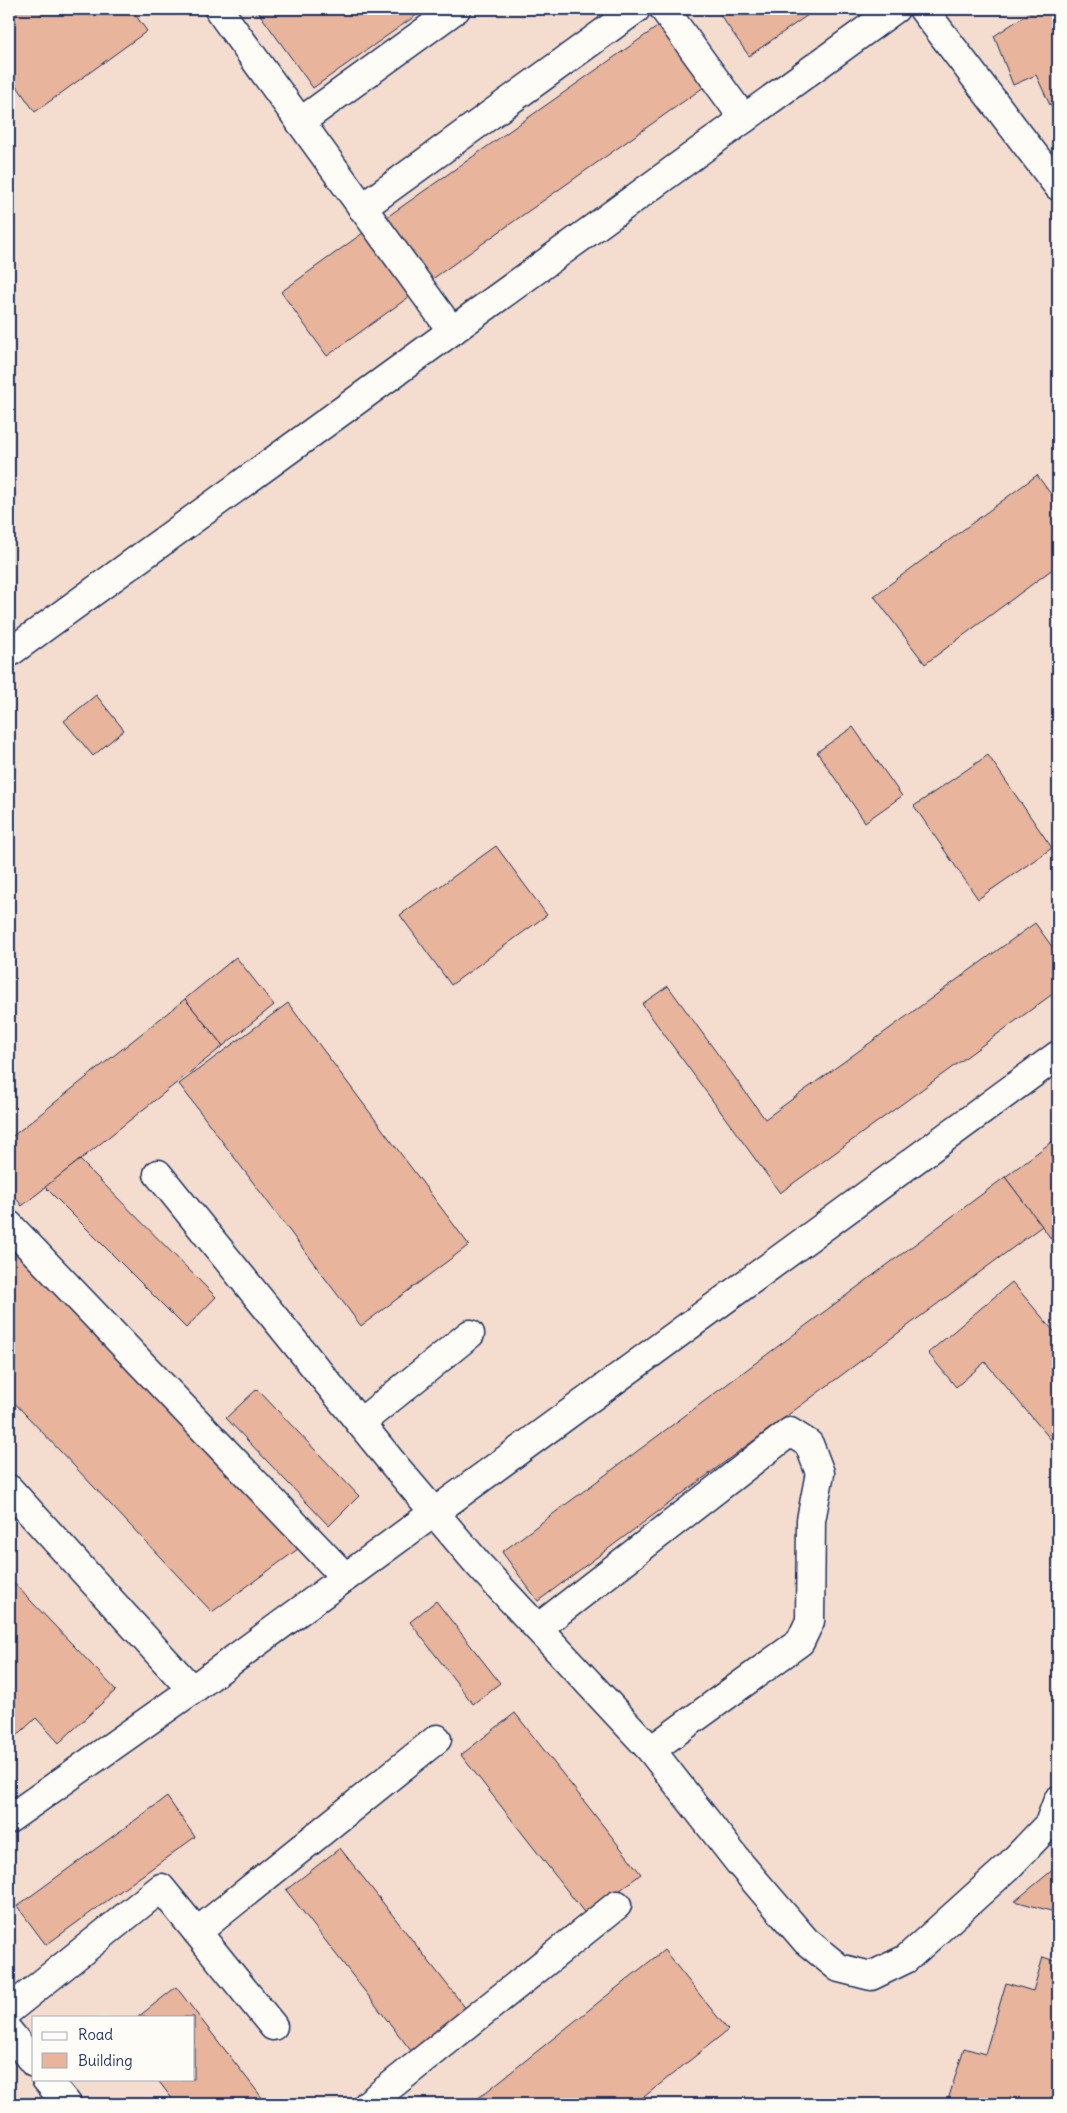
<svg xmlns="http://www.w3.org/2000/svg" width="1067" height="2113" font-family="Delius,sans-serif">
<style>
.built{fill:#f4ddcf;fill-rule:evenodd}
.building{fill:#e8b49c;stroke:#1b2f5e}
.lines{fill:none;stroke-linecap:round;stroke-linejoin:round}
.minor-casing{stroke:#1b2f5e;stroke-width:31}
.minor{stroke:#fdfcf7;stroke-width:28}
</style>
<rect width="100%" height="100%" fill="#f9eee5"/>
<filter id="ink" filterUnits="userSpaceOnUse"><feTurbulence type="fractalNoise" baseFrequency=".02" numOctaves="2"/><feDisplacementMap in="SourceGraphic" scale="10" xChannelSelector="R" yChannelSelector="G"/><feConvolveMatrix kernelMatrix="1 2 1 2 8 2 1 2 1" color-interpolation-filters="sRGB"/></filter>
<g filter="url(#ink)">
<!-- built -->
<path class="built" d="M9,9H1058V2104H9ZM34,2017H194V2079H34Z"/>
<!-- building -->
<g class="building">
<path d="M9,9H131L147,31L35,112L9,75Z"/>
<path d="M256,9H425L313,88Z"/>
<path d="M716,9H815V10L749,56Z"/>
<path d="M1035,9H1056L1058,13V102L1050,105L1036,75L1013,85L994,36Z"/>
<path d="M660,25L704,87L431,280L387,217Z"/>
<path d="M367,230L413,294L327,356L281,292Z"/>
<path d="M1037,475L1058,504V565L925,664L874,596Z"/>
<path d="M96,695L124,730L93,756L64,721Z"/>
<path d="M853,727L902,796L865,822L817,752Z"/>
<path d="M988,755L1052,848L978,899L914,806Z"/>
<path d="M496,846L547,915L451,985L400,915Z"/>
<path d="M1035,923L1058,955V990L780,1193L642,1004L668,986L765,1119Z"/>
<path d="M236,957L274,1005L223,1046L185,999Z"/>
<path d="M185,999L223,1046L22,1206L9,1189V1139Z"/>
<path d="M288,1003L469,1245L361,1326L179,1084Z"/>
<path d="M1058,1137V1241L1055,1244L1005,1177Z"/>
<path d="M80,1160L216,1297L186,1328L45,1187Z"/>
<path d="M1005,1177L1042,1226L538,1601L502,1552Z"/>
<path d="M9,1235L302,1546L212,1612L9,1397Z"/>
<path d="M1012,1282L1058,1336V1448L985,1362L956,1387L928,1353Z"/>
<path d="M257,1389L359,1496L329,1526L226,1418Z"/>
<path d="M9,1578L116,1690L59,1743L36,1718L9,1743Z"/>
<path d="M436,1601L500,1683L473,1704L410,1622Z"/>
<path d="M515,1713L641,1874L587,1916L461,1755Z"/>
<path d="M167,1797L195,1837L46,1945L17,1906Z"/>
<path d="M340,1848L467,2010L412,2052L286,1890Z"/>
<path d="M1055,1868L1058,1869V1913L1015,1901Z"/>
<path d="M664,1950L728,2030L635,2104H471Z"/>
<path d="M1043,1957L1058,1962V2104H963L948,2100L964,2048L985,2054L1006,1983L1033,1991Z"/>
<path d="M176,1987L267,2104H176L157,2079H194V2017H138Z"/>
</g>
<g class="lines">
<!-- minor casing -->
<g class="minor-casing">
<g id="minor">
<path d="M664,9L744,119"/>
<path d="M923,9L1058,186"/>
<path d="M219,10L452,331"/>
<path d="M300,122L456,9"/>
<path d="M362,208L636,9"/>
<path d="M9,653L895,9"/>
<path d="M158,1174L395,1466L478,1564L651,1750L741,1865L806,1941L839,1968L871,1976L906,1959L1008,1867L1049,1824L1058,1800"/>
<path d="M9,1225L345,1577"/>
<path d="M360,1423L470,1334"/>
<path d="M9,1489L192,1690"/>
<path d="M538,1628L790,1432L809,1444L820,1473L811,1520L810,1621L800,1642L651,1750"/>
<path d="M9,1819L192,1690L1058,1055"/>
<path d="M197,1932L273,2026"/>
<path d="M9,2010L161,1888L197,1932L437,1739"/>
<path d="M9,2032L34,2063"/>
<path d="M46,2079L67,2104"/>
<path d="M368,2104L617,1905"/>
</g>
</g>
<!-- minor -->
<use href="#minor" class="minor"/>
</g>
</g>
<!-- margin -->
<rect width="1067" height="2113" fill="none" stroke="#fdfcf7" stroke-width="30"/>
<rect x="15" y="15" width="1037" height="2083" fill="none" stroke="#1b2f5e" stroke-width="2" filter="url(#ink)"/>
<!-- legend -->
<rect x="32" y="2016" width="162" height="65" fill="#fdfcf7" stroke="#a3aaba"/>
<rect x="42" y="2032" width="25" height="8" fill="#fdfcf7" stroke="#a3aaba"/>
<text x="78" y="2040" font-size="15" fill="#1b2f5e">Road</text>
<rect x="42" y="2053" width="25" height="15" fill="#e8b49c" stroke="#a3aaba"/>
<text x="78" y="2066" font-size="15" fill="#1b2f5e">Building</text>
</svg>
